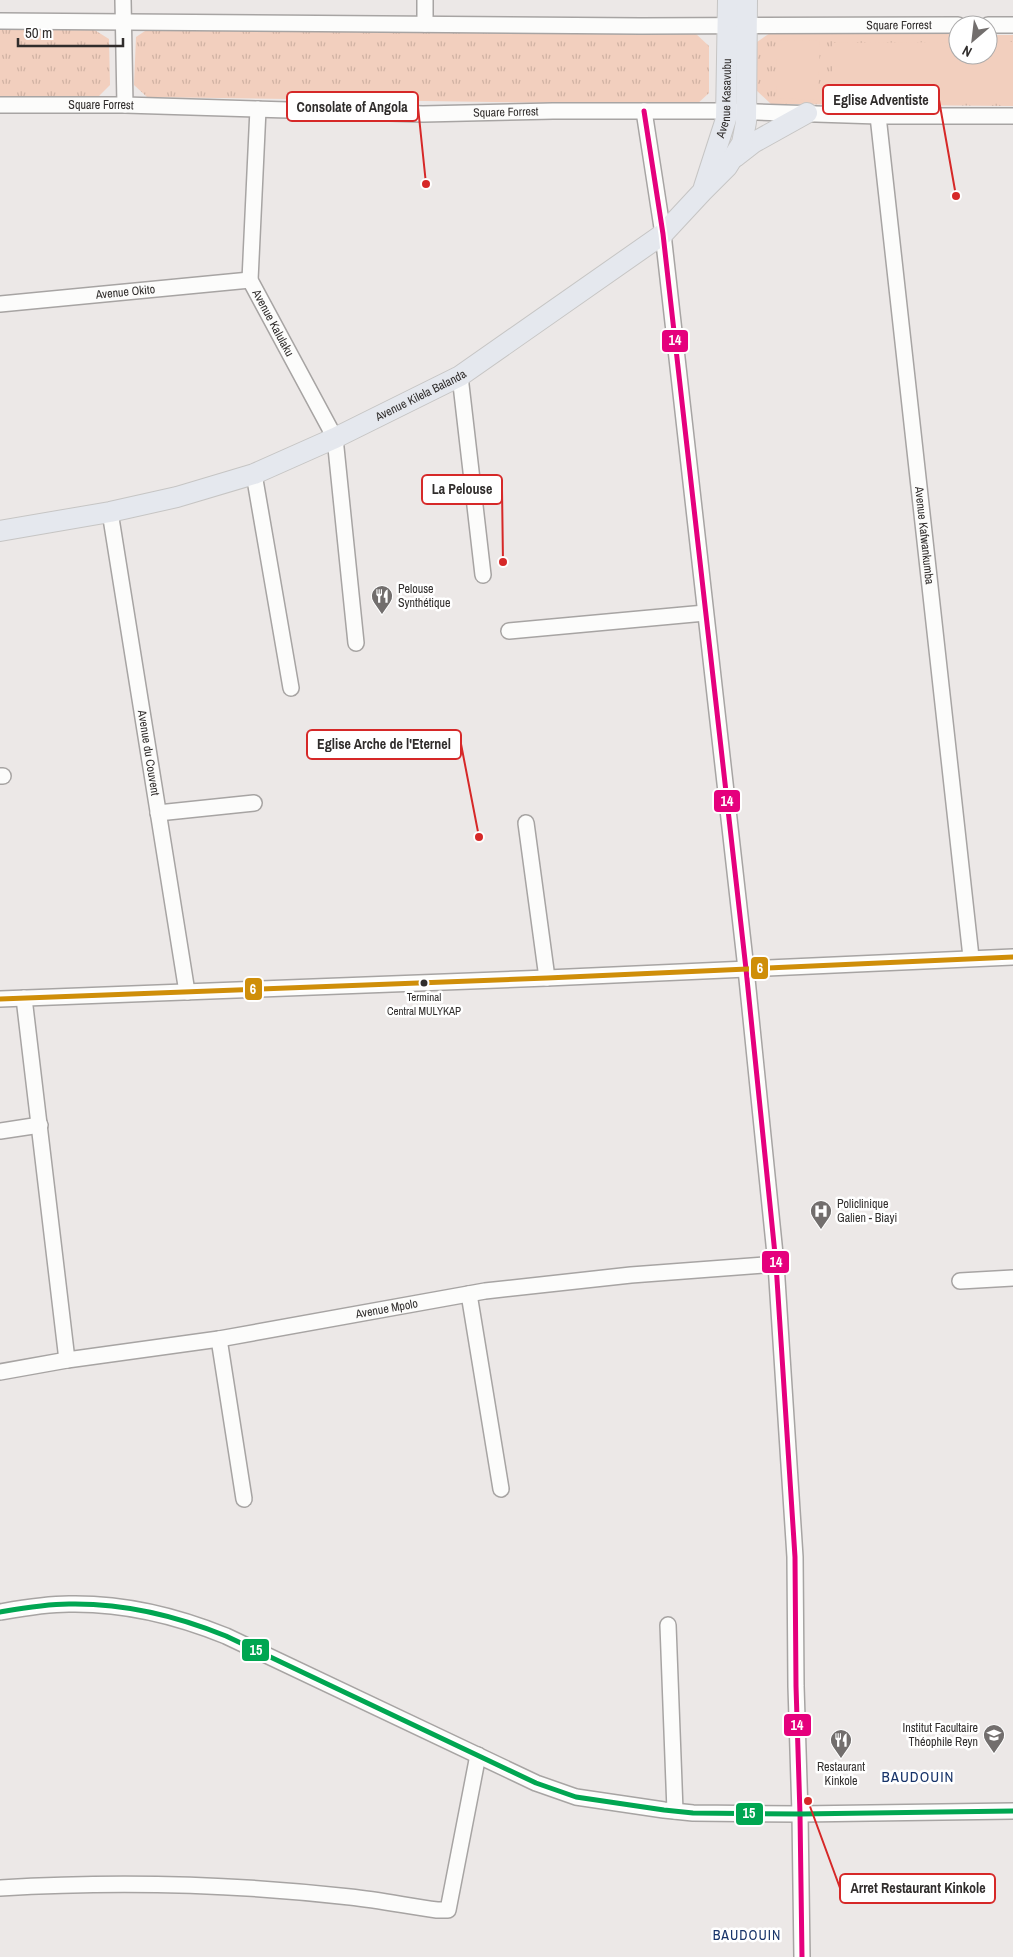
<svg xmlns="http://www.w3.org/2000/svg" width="1013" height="1957" font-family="'Archivo Narrow',sans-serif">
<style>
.grass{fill:url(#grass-tufts)}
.pitch{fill:#f2cfbe}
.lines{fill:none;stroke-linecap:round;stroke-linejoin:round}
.minor-casing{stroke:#a7a4a3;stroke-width:18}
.major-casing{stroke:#c6c5c4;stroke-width:22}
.minor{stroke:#fcfcfb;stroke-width:15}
.major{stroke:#e5e8ee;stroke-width:20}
.bus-1-casing{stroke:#fff;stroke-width:9}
.bus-2-casing{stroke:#fff;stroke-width:9}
.bus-3-casing{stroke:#fff;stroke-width:9}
.bus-1{stroke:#e5007d;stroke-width:5}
.bus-2{stroke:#cf8e09;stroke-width:5}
.bus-3{stroke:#00a651;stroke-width:5}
.bus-dot{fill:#302d2c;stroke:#fff;stroke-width:2}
.labels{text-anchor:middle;stroke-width:5;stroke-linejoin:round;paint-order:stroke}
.bus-label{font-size:11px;fill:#302d2c;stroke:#fff}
.street-label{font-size:12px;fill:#302d2c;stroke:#fff}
.poi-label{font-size:12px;fill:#302d2c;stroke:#fff;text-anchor:start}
.neighbourhood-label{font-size:14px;letter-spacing:1px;fill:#18346a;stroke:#fff}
.quarter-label{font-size:15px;letter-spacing:1px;fill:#18346a;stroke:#fff}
.leader{fill:none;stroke:#d62828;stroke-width:2}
.callout-dot{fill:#d62828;stroke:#fff;stroke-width:2}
.callout{fill:#fff;stroke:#d62828;stroke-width:2}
.callout-label{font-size:14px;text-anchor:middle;font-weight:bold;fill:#302d2c}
.line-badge{stroke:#fff;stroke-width:2}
.badge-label{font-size:14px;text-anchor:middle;font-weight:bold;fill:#fff}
</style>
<defs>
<pattern id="grass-tufts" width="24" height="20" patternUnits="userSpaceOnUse" patternTransform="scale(1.25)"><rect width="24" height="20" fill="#f2cfbe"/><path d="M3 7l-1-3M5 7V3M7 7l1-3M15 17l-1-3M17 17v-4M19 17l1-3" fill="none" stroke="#d0b2a3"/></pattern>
</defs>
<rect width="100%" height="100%" fill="#ece8e7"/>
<!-- grass -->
<g class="grass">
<path d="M0,29H93L109,39L110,85L98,97H0Z"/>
<path d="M148,29L695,33L709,46V93L696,105L147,97L134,85L136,37Z"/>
<path d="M770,33L958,34V55H988V35H1013V106L771,104L756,90L757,42Z"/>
</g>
<!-- pitch -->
<g class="pitch">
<path d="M777,40L820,41L818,100L776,98Z"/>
<path d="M958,42V55H988V42H1013V101H832V43Z"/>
</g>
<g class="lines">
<!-- minor casing -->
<g class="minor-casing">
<g id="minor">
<path d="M123,0L125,105"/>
<path id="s1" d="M0,21L641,26L958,25"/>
<path d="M425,24V0"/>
<path d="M988,25H1013"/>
<path id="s2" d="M0,105H125L423,114L553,111H727L878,116H1013"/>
<path id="s3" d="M258,109L250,280L335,438L356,643"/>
<path d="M644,111L663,234L746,969L776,1264L795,1557L796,1686L800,1814L802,1957"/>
<path id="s4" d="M878,116L971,957"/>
<path id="s5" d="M0,304L250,280"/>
<path d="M460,376L483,575"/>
<path d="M254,474L291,688"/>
<path id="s6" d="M110,512L187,992"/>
<path d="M509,631L705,613"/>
<path d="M0,776H3"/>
<path d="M158,813L254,803"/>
<path d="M526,823L547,978"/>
<path d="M24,998L67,1360"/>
<path d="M0,999L547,978L1013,957"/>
<path d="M0,1131L40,1125"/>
<path d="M960,1281L1013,1278"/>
<path d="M469,1294L501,1489"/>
<path d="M219,1339L244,1499"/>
<path id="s7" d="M0,1372L67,1360L219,1339L485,1291L631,1275L776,1264"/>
<path d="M0,1612C23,1608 45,1604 69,1604C122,1603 177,1616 226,1636L536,1783L576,1797L664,1810L693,1813L800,1814L1013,1811"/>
<path d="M668,1625L675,1811"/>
<path d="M0,1888C115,1881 236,1884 350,1897C379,1900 408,1906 437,1910H448L478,1755"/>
</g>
</g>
<!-- major casing -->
<g class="major-casing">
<g id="major">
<path d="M735,157L753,143L807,113"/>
<path id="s8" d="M704,187L726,119L728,0"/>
<path id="s9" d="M0,531L110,512L177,497L254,474L335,438L460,376L663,234L702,192L727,167L742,143L746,122L747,0"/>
</g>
</g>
<!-- minor -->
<use href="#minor" class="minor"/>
<!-- major -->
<use href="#major" class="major"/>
<!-- bus-1 casing -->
<g class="bus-1-casing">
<path id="bus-1" d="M644,111L663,234L746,969L776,1264L795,1557L796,1686L800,1814L802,1957"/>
</g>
<!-- bus-2 casing -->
<g class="bus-2-casing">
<path id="bus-2" d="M0,999L547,978L1013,957"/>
</g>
<!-- bus-3 casing -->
<g class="bus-3-casing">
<path id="bus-3" d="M0,1612C23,1608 45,1604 69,1604C122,1603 177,1616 226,1636L536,1783L576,1797L664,1810L693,1813L800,1814L1013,1811"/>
</g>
<!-- bus-1 -->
<use href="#bus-1" class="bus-1"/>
<!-- bus-2 -->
<use href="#bus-2" class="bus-2"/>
<!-- bus-3 -->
<use href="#bus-3" class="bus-3"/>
</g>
<!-- icons -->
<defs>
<g id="restaurant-pin" transform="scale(1.125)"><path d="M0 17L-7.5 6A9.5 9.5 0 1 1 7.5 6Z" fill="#726e6d" stroke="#fff"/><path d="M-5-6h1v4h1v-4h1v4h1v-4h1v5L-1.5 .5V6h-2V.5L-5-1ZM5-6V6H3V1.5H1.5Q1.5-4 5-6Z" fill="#fff"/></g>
<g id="hospital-pin" transform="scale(1.125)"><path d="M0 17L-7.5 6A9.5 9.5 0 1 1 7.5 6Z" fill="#726e6d" stroke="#fff"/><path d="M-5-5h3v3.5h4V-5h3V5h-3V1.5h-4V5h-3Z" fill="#fff"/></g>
<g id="university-pin" transform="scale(1.125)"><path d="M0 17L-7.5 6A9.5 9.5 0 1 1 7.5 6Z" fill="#726e6d" stroke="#fff"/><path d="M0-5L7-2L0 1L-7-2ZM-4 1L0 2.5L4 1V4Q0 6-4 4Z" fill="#fff"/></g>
</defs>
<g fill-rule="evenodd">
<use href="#restaurant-pin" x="382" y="596"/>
<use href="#hospital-pin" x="821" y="1211"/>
<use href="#university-pin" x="994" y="1735"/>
<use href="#restaurant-pin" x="841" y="1740"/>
</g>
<!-- markers -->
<circle class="bus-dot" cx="424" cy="983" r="4.5"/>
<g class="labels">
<!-- bus labels -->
<g class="bus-label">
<text x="424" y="1001">Terminal<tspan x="424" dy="14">Central MULYKAP</tspan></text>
</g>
<!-- street labels -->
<g class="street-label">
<text dy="4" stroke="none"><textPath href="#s1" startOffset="899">Square Forrest</textPath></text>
<text dy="4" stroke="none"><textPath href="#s8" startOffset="92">Avenue Kasavubu</textPath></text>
<text dy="4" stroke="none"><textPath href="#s2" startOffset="101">Square Forrest</textPath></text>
<text dy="4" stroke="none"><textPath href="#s2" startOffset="506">Square Forrest</textPath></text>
<text dy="4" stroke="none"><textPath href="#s5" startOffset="126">Avenue Okito</textPath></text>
<text dy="4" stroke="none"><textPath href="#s3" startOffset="220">Avenue Kalulaku</textPath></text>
<text dy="4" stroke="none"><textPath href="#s9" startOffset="445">Avenue Kilela Balanda</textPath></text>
<text dy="4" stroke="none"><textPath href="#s4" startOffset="422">Avenue Kafwankumba</textPath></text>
<text dy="4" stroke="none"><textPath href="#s6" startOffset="244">Avenue du Couvent</textPath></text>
<text dy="4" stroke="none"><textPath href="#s7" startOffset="392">Avenue Mpolo</textPath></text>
</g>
<!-- poi labels -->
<g class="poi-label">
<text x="398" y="593">Pelouse<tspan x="398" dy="14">Synthétique</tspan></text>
<text x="837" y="1208">Policlinique<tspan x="837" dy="14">Galien - Biayi</tspan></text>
<text x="978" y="1732" text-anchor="end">Institut Facultaire<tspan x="978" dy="14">Théophile Reyn</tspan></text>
<text x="841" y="1771" text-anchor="middle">Restaurant<tspan x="841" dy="14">Kinkole</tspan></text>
</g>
<!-- neighbourhood labels -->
<g class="neighbourhood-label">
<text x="747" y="1940">BAUDOUIN</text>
</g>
<!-- quarter labels -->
<g class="quarter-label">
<text x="918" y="1782">BAUDOUIN</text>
</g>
</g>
<!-- callouts -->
<path class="leader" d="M956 196L939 100M426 184L418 107M503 562L502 489M479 837L461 744M808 1801L840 1888"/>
<g class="callout-dot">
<circle cx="956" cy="196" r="5"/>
<circle cx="426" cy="184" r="5"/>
<circle cx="503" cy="562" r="5"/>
<circle cx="479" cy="837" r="5"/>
<circle cx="808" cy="1801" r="5"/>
</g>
<g class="callout">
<rect x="823" y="85" width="116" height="29" rx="5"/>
<rect x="287" y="92" width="131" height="29" rx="5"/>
<rect x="422" y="475" width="80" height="29" rx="5"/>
<rect x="307" y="730" width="154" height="29" rx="5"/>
<rect x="840" y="1874" width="155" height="29" rx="5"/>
</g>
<g class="callout-label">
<text x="881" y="105">Eglise Adventiste</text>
<text x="352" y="112">Consolate of Angola</text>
<text x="462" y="494">La Pelouse</text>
<text x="384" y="749">Eglise Arche de l'Eternel</text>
<text x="918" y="1893">Arret Restaurant Kinkole</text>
</g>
<g class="line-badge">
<rect x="661" y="329" width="28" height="24" rx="5" fill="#e5007d"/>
<rect x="713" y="789" width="28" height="24" rx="5" fill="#e5007d"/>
<rect x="750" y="956" width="19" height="24" rx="5" fill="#cf8e09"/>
<rect x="244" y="977" width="19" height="24" rx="5" fill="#cf8e09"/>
<rect x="761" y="1250" width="29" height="24" rx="5" fill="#e5007d"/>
<rect x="241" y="1638" width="29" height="24" rx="5" fill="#00a651"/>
<rect x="783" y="1713" width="29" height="24" rx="5" fill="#e5007d"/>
<rect x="735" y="1802" width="29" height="24" rx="5" fill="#00a651"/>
</g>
<g class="badge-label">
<text x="675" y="345">14</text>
<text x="727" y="806">14</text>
<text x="760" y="973">6</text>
<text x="253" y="994">6</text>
<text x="776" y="1267">14</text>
<text x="256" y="1655">15</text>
<text x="797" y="1730">14</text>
<text x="749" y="1818">15</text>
</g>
<!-- north arrow -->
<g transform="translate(973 40) rotate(208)"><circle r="24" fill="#ffffff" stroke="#acabab"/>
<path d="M0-4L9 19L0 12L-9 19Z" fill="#726e6d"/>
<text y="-8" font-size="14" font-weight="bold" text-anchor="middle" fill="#302d2c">N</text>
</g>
<!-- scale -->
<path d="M18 38v8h105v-8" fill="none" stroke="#302d2c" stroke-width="2.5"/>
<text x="25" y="38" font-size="15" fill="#302d2c" stroke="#ffffff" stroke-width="4" paint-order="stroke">50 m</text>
</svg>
